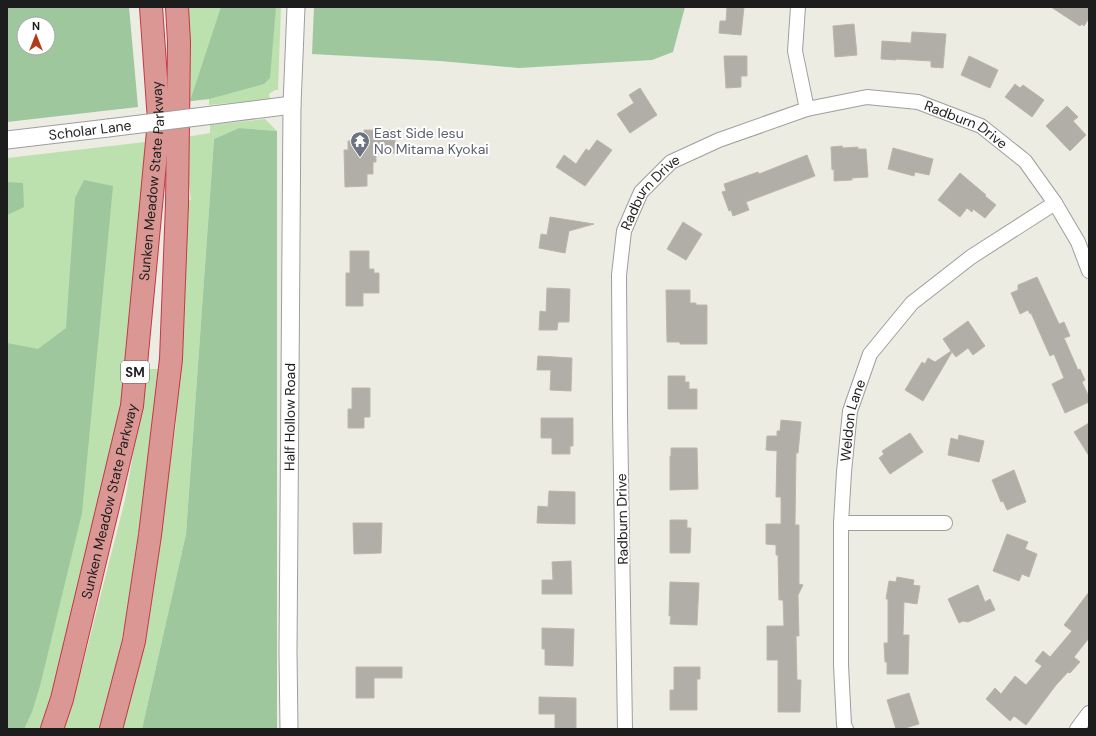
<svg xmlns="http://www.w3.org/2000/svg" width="1096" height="736" font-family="'DM Sans',sans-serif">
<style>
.grass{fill:#bce1af}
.forest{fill:#9fc79d;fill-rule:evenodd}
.building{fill:#b1aea7;stroke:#bcb6a8}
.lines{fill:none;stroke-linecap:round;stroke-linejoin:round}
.minor-casing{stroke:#9e9e9e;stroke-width:16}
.tertiary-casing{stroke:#9e9e9e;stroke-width:19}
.motorway-casing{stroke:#c33847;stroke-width:24}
.minor{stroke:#fff;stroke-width:14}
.tertiary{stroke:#fff;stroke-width:17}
.motorway{stroke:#db9794;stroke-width:22}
.tertiary-bridge-casing{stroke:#9e9e9e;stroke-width:19;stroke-linecap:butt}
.tertiary-bridge{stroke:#fff;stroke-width:17}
.labels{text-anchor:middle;stroke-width:4;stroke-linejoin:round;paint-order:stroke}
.shield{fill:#fff;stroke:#616161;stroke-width:1}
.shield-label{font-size:13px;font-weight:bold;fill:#1d1d1d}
.street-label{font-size:14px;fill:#1d1d1d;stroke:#fff}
.worship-label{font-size:14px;fill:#5b616d;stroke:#fff;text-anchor:start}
</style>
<rect width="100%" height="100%" fill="#edece3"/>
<!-- grass -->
<g class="grass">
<path d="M186,7H281L278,90H275L269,94L270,99L209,105V99L184,102Z"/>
<path d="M265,119L277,131L239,128L214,139L186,534L142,729H122L154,575L176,424L184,201L191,200L187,169L186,137L210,133V125Z"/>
<path d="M145,142L141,227L132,333L119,422L44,729H7V158Z"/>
<path d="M148,369H159L145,508L125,625L102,729H61L83,664L125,500Z"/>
</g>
<!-- forest -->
<g class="forest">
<path d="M7,7H129L138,107L7,122ZM24,24H48V48H24Z"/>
<path d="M221,7H276L270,78L264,84L209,99L190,101Z"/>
<path d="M314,7H685L673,52L652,60L519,68L440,61L312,54Z"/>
<path d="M239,128L277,131V729H142L186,534L214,139Z"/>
<path d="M84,180L113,186L82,513L40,686L32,712L24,729H7V343L38,349L66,328L75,198Z"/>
<path d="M7,182L23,183L24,207L7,215Z"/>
</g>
<!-- building -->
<g class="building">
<path d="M727,7H744L741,35L719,33L720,21H726Z"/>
<path d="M1051,7H1089V18L1084,26L1082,24L1080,26Z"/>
<path d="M854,24L857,55L835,57L833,26Z"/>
<path d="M912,32L946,34L943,68L931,67V61L896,59V60L881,59L882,41L911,43Z"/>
<path d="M724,56H747V76H741V87L726,88Z"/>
<path d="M969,56L998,70L990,88L961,75Z"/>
<path d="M1015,84L1020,88L1023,85L1044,100L1032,117L1005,97Z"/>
<path d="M640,88L657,115L630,133L617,114L634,103L629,95Z"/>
<path d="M1067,106L1078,117L1073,121L1086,135L1070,151L1046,126Z"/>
<path d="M364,130H395V153L376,154V162H373V174H367V186L345,187L344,150H348V141H353V135L364,133Z"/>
<path d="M597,140L612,150L585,186L556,167L564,155L576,164L586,149L589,151Z"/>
<path d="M842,146L843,148L858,147V149H866L868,177L852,178V180L834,181V169L832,170L831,147Z"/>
<path d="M893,148L933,159L929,175L915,172L914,176L888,169Z"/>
<path d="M807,155L815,176L746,202L749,210L733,216L731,210L729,211L722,192L726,191L724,184L758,172L759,174Z"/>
<path d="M960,173L986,195L985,196L996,205L985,218L973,209L972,212L967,208L960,217L938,200Z"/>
<path d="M550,217L594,224L569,231L565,253L539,248L541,234L547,235Z"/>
<path d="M683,222L702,234L686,260L667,249Z"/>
<path d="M350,251H369V269H374V273H379V293H363V306H346V273H350Z"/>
<path d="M1037,277L1059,324L1064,322L1070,336L1064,338L1078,370L1080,369L1085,380L1082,382L1089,397V402L1065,413L1052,384L1064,378L1054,354L1050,356L1031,313L1030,314L1028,310L1020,314L1011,293L1018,290V285Z"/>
<path d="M547,288L570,289L569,322H558L557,330H539L540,311L546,312Z"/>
<path d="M666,290H690V303H696V305H707V344H680V342H667Z"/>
<path d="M968,321L985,346L973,355L968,348L956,357L952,352L923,401L905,390L922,362L925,364L928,358L935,362L951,351L943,339Z"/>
<path d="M538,356L572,358L571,391L550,390L551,370H537Z"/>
<path d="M668,376H685V382H689V389H697V409H668Z"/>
<path d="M352,388H370V417H364V428H348V409H352Z"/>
<path d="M541,418H573V446H570V454H552V438H541Z"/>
<path d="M781,420L801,422L798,453H796L795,525H799V584L803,585L798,595L799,636H796L797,680H801L800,712H778V660H767V626H784L783,600H779L778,555H776V545L766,544V524H781V497H776L777,451L766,450L767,436H777V431H780Z"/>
<path d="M1089,423V456L1074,432Z"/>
<path d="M910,433L923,452L890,474L879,458L884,454L882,451Z"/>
<path d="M959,435L984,441L979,462L948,455L951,438L958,440Z"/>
<path d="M671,448H697L698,489L670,490V456H671Z"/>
<path d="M1014,470L1026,502L1007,510L1003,501L1001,502L992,480Z"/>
<path d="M549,491L575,492V524L537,523L538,506L548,507Z"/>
<path d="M670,520H687V528H691L690,553H670Z"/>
<path d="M353,523H382L381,553L354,554Z"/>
<path d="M1007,534L1028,542L1025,549L1037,554L1029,577L1022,574L1019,581L993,571Z"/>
<path d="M571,561L572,594H542V580H553L552,562Z"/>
<path d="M897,577L914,580L913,585L920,586L917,604L904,602L903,635H909L908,674H887V662H885L884,643H888V599H886L889,581L896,582Z"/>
<path d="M670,582L699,583L697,625L670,624L671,616H669Z"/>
<path d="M978,585L985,602L990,599L995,610L968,622L963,621L959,623L948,599Z"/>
<path d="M1089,592V638L1074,657L1080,662L1070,673L1068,672L1056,685L1026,725L1014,716L1010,721L986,699L995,688L1001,694L1015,676L1026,685L1042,666L1035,661L1043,651L1050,657L1072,631L1064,625Z"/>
<path d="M542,628L574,629L573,666L545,665V649H542Z"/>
<path d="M356,667H402V678H374V698H356Z"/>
<path d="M674,667H700V679H697V710H670V690H674Z"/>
<path d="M909,693L919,724L902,729H896L887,700Z"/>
<path d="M539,697L576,698V729H555V714H539Z"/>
</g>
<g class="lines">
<!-- minor casing -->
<g class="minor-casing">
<g id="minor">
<path d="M798,7L795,51L807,109"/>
<path d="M841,523H945"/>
<path id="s1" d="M625,729L620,414L619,275L624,231L641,192L671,162L719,140L807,109L867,97L918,102L981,126L1025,161L1055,203L1078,242L1089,271"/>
<path id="s2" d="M846,729L844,725L841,665V523L844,472L850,411L870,354L912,303L971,257L1055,203"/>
<path d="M1077,729L1089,713"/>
</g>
</g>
<!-- tertiary casing -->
<g class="tertiary-casing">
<g id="tertiary">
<path d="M213,115L292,105"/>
<path d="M7,140L108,128"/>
<path id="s3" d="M289,729L288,652L292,105L296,7"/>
</g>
</g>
<!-- motorway casing -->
<g class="motorway-casing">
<g id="motorway">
<path id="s4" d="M52,729L62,699L132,406L159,121L151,7"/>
<path d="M111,729L134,641L150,535L171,359L177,204L179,42L177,7"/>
</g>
</g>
<!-- minor -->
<use href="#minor" class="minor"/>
<!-- tertiary -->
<use href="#tertiary" class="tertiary"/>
<!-- motorway -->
<use href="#motorway" class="motorway"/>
<!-- tertiary-bridge casing -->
<g class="tertiary-bridge-casing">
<path id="tertiary-bridge" d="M108,128L213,115"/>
</g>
<!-- tertiary-bridge -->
<use href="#tertiary-bridge" class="tertiary-bridge"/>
</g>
<!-- icons -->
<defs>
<g id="temple-pin" transform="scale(1)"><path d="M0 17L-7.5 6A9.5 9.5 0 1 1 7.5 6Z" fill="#6b7280" stroke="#fff"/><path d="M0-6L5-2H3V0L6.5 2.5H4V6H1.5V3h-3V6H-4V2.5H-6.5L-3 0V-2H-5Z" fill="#fff"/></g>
</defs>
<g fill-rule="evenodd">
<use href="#temple-pin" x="360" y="141"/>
</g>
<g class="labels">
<!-- shield labels -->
<rect class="shield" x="121" y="361" width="28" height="22" rx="3"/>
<g class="shield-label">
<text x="135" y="377">SM</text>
</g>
<!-- street labels -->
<g class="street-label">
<text dy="5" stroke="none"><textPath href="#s1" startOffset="895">Radburn Drive</textPath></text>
<text transform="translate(90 130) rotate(-7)" y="5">Scholar Lane</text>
<text dy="5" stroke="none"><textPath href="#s4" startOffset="559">Sunken Meadow State Parkway</textPath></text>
<text dy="5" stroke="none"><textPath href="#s1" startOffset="546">Radburn Drive</textPath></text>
<text dy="5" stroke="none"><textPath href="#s3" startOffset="312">Half Hollow Road</textPath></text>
<text dy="5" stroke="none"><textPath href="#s2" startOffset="310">Weldon Lane</textPath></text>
<text dy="5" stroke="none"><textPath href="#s4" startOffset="235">Sunken Meadow State Parkway</textPath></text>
<text transform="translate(622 519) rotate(-91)" y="5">Radburn Drive</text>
</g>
<!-- worship labels -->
<g class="worship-label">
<text x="374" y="138">East Side Iesu<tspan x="374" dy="16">No Mitama Kyokai</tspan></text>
</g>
</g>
<!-- border -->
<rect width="1096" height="736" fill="none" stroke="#1d1d1d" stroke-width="16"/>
<!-- north arrow -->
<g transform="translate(36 36)"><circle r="19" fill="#ffffff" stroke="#a5a5a5"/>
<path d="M0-3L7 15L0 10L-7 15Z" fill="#b23b17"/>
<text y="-6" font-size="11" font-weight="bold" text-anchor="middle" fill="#1d1d1d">N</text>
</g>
</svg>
